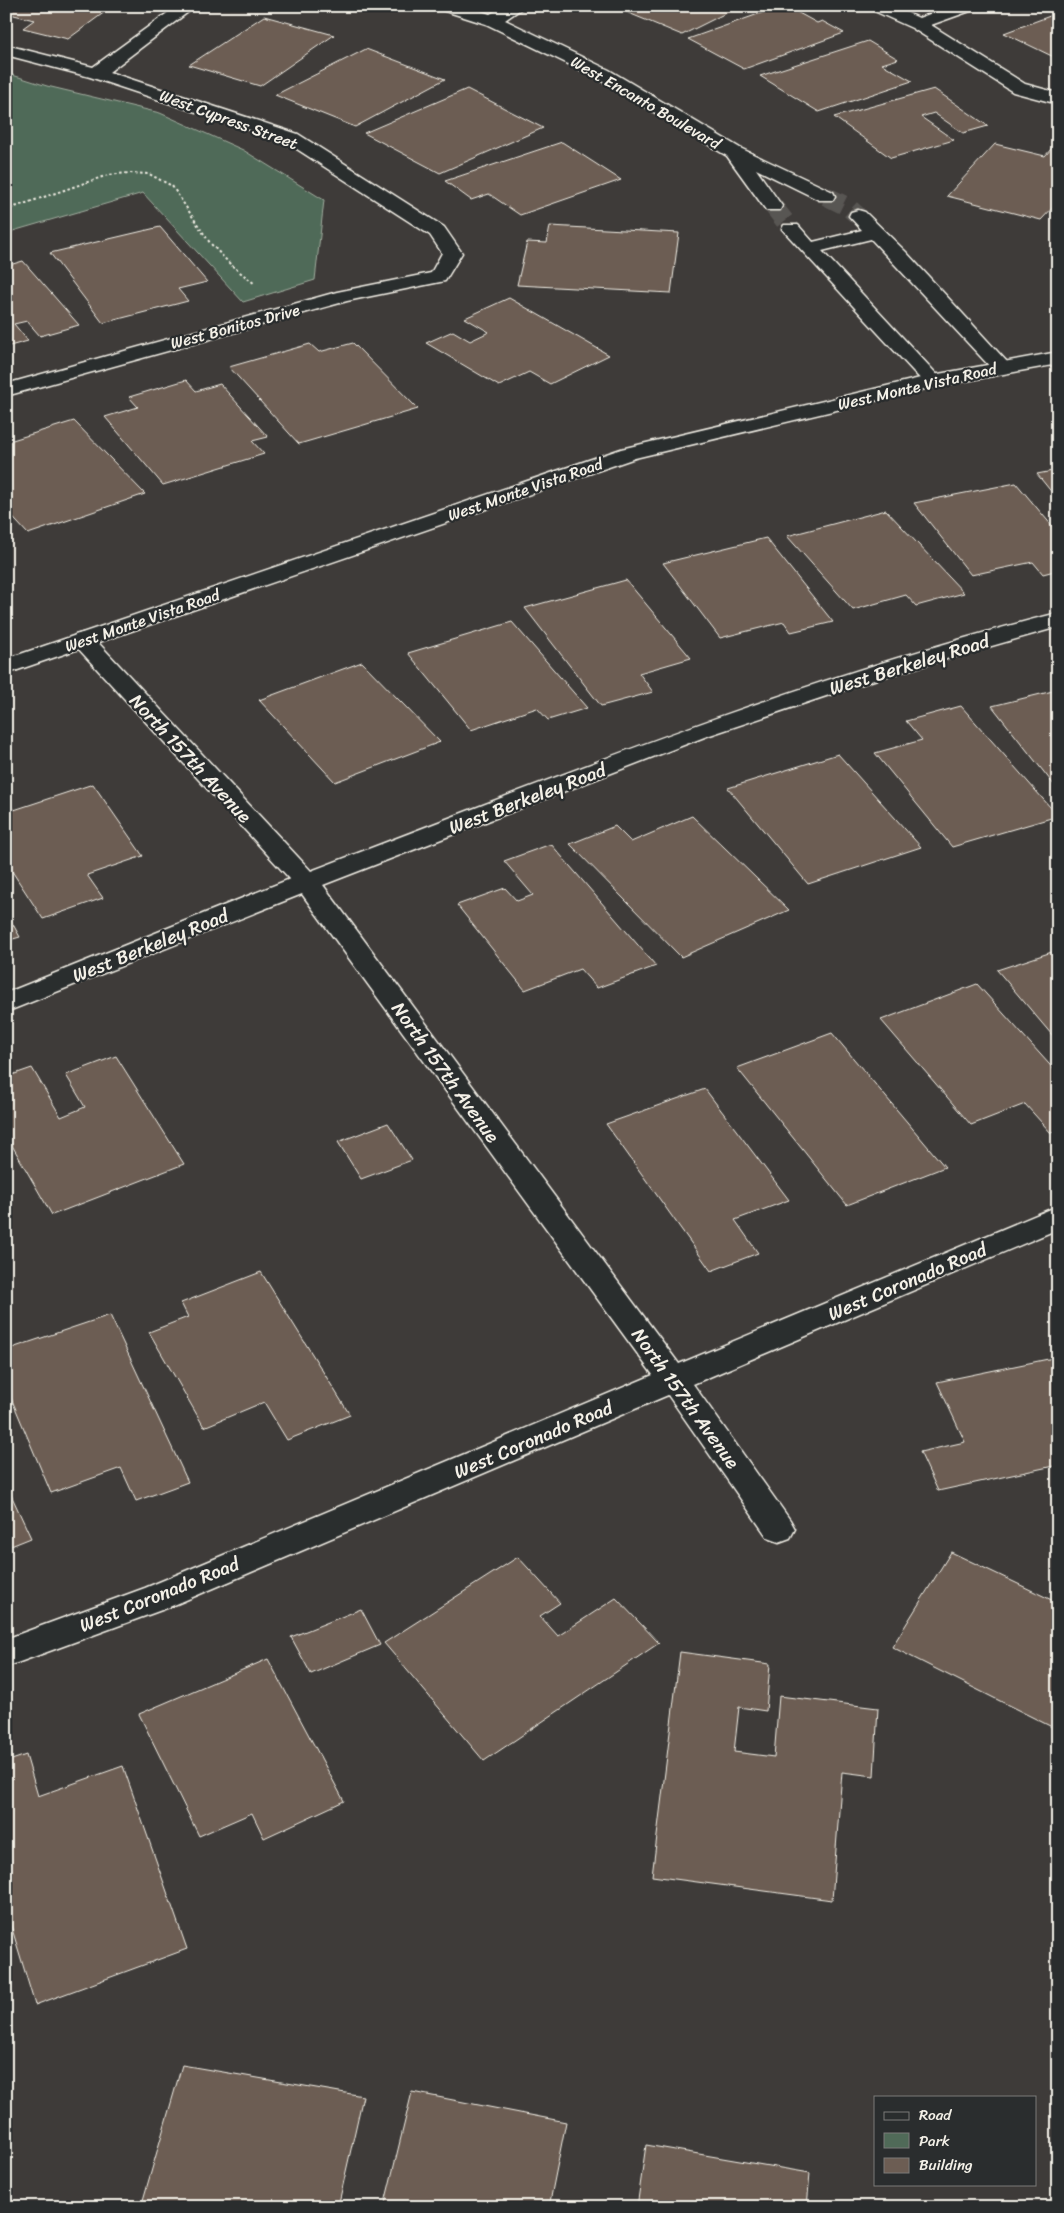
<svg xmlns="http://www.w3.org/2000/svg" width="1064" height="2213" font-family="Sriracha,sans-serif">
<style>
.green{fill:#506a58;stroke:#a2aea0}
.building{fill:#6c5d53;stroke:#f4f1e8}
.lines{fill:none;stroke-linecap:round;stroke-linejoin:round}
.minor-tunnel{stroke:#595653;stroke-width:19;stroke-dasharray:19 9;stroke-linecap:butt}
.minor-casing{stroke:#f4f1e8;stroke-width:3}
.tertiary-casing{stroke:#f4f1e8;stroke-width:3}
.path{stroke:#f4f1e8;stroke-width:2;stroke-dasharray:2.5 2.5;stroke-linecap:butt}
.minor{fill:#2a2d2e;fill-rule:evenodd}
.tertiary{fill:#2a2d2e;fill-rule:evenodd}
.labels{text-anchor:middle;stroke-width:4.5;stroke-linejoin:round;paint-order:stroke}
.far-street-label{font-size:16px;fill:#f4f1e8;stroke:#2a2d2e}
.street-label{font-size:19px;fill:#f4f1e8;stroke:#2a2d2e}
</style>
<rect width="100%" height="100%" fill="#3e3b39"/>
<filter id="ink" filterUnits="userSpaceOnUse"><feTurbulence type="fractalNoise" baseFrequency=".02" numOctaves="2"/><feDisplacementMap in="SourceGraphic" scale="10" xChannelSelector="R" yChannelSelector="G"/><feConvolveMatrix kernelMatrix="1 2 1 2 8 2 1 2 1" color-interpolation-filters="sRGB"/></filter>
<g filter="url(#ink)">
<!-- green -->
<path class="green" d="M6,73L47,86L160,113L243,150L324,200L315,280L243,302L143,193L6,233Z"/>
<!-- building -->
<g class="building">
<path d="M6,6H113L68,39L23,28L34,20L6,13Z"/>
<path d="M616,6H740L682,35L614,7Z"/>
<path d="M781,6H786L817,23L822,21L844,33L744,69L688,39Z"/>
<path d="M1058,13V59L1004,33Z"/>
<path d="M264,16L334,35L260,86L189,65Z"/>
<path d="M868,41L898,59L882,64L912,81L819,112L760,76Z"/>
<path d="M366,49L445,79L355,127L275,95Z"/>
<path d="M467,89L543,128L440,173L364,133Z"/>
<path d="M934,89L988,126L963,133L934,113L921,117L954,140L891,158L834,117Z"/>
<path d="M562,142L621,180L520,215L489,194L471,200L445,181Z"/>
<path d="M995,144L1045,156L1052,148L1058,150V202L1041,220L947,196Z"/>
<path d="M550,226L679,233L671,293L517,285L527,242L547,243Z"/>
<path d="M160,227L207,282L178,289L188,301L103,323L50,253Z"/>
<path d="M23,261L79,325L40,336L27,321L14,324L28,341L6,347V266Z"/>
<path d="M509,298L609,355L550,384L529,372L499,386L426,343L453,331L470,341L489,332L465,318Z"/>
<path d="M353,343L418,409L299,444L229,367L310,344L319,352Z"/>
<path d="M186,380L196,391L220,384L268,437L252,441L264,454L163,485L105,417L138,407L129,397Z"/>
<path d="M74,421L145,494L28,534L6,510V442Z"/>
<path d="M1058,470V500L1037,474Z"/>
<path d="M1016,483L1058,533V570L1043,574L1033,562L971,575L914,503Z"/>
<path d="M886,510L964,593L916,606L906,595L853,610L787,536Z"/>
<path d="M766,538L833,622L791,632L784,622L720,638L663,563Z"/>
<path d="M626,580L691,658L639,673L653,692L601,706L525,608Z"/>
<path d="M512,622L587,708L548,720L537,708L471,730L408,653Z"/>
<path d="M362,662L440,742L335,782L259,700Z"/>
<path d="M1057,690L1058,691V790L992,706Z"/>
<path d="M961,706L1058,816L952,847L875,753L922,740L906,721Z"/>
<path d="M838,754L921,847L808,884L728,788Z"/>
<path d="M93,784L143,856L87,875L103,898L43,919L6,862V799L14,810Z"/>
<path d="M692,816L789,910L681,957L570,844L615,826L631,842Z"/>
<path d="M551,844L656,966L597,988L580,969L525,990L457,905L505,888L517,901L533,895L504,861Z"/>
<path d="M6,912L20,937L6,941Z"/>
<path d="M1058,950V1042L997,970Z"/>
<path d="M977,984L1058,1074V1130L1051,1133L1025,1104L971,1125L881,1020Z"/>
<path d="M832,1033L945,1167L847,1205L737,1068Z"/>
<path d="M116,1056L184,1164L52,1215L6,1135V1077L32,1068L61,1117L85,1107L66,1075Z"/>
<path d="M705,1089L789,1200L735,1220L758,1253L711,1271L606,1124Z"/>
<path d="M388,1123L412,1160L361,1179L338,1142Z"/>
<path d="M261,1272L350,1415L287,1440L264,1402L204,1427L149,1332L188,1317L181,1303Z"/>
<path d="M110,1315L188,1482L136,1501L121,1468L51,1493L6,1386V1350Z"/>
<path d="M1058,1357V1465L938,1491L920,1452L965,1442L937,1382Z"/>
<path d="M6,1484L31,1538L6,1548Z"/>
<path d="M951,1552L1058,1603V1730L892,1647Z"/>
<path d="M518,1557L560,1603L540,1616L558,1636L616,1598L659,1643L484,1761L384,1643Z"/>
<path d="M361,1609L380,1645L311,1674L291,1637Z"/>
<path d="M680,1652L770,1664L766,1711L739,1707L734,1752L774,1757L779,1696L878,1708L874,1776L842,1772L832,1900L652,1876Z"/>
<path d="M268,1659L344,1801L264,1838L252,1813L199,1836L139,1714Z"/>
<path d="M26,1755L38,1796L123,1766L187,1949L35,2005L6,1909V1762Z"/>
<path d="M182,2065L363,2096L338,2207H141Z"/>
<path d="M412,2092L566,2122L549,2207H384Z"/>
<path d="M646,2145L810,2173L807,2207H637Z"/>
</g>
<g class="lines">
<!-- minor-tunnel -->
<g class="minor-tunnel">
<path d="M826,196L848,207L858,216"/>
<path d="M773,206L791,229"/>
</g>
<!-- minor casing -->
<g class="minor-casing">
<g id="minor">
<path d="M177,6H196L109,72L298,134L444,227L462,253L445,281L347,301L6,396V384L337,292L431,273L442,253L430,235L286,142L90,77L6,55V45L93,67Z"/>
<path d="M440,6H466L490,14L504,6H525L505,20L609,70L740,148L833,192L835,196L833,200H819L756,169L782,206L780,210H766L727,156L597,78L486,24L442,10Z"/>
<path d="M870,6H892L919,18L951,6H975L973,10L931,25L1025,84L1058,93V104L1013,92L912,28L872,10Z"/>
<path d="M858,210L865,212L906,252L1008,363L1011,367L1008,371L1001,373L994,371L871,239L822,251L943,381L940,385L933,387L926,385L782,229L784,225H798L813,242L862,230L849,216L851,212Z"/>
<path d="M1058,613V627L880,678L707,736L323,885L679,1364L1058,1206V1229L693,1384L790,1520L795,1529L790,1538L779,1542L768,1538L668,1395L167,1608L6,1667V1639L145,1588L653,1375L302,894L6,1012V993L290,879L75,645L72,640L75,635L83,633L91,635L311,871C557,777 802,677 1058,613Z"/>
</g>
</g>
<!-- tertiary casing -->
<g class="tertiary-casing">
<path id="tertiary" d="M1058,352V364L933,387L635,458L6,674V659L621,449L933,375Z"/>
</g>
<!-- path -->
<path class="path" d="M6,210L108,175L129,173L149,174L172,186L210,243L231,265L255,284"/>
<!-- minor -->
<use href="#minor" class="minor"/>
<!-- tertiary -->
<use href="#tertiary" class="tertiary"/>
</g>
</g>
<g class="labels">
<!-- far-street labels -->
<g class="far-street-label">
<text transform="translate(646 102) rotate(30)" y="6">West Encanto Boulevard</text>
<text transform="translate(229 119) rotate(20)" y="6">West Cypress Street</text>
<text transform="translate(235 326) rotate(-15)" y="6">West Bonitos Drive</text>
<text transform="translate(917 386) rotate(-13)" y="6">West Monte Vista Road</text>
<text transform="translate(525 489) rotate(-19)" y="6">West Monte Vista Road</text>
<text transform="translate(142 620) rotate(-19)" y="6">West Monte Vista Road</text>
</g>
<!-- street labels -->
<g class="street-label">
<text transform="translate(909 664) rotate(-17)" y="7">West Berkeley Road</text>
<text transform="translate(191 758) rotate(47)" y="7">North 157th Avenue</text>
<text transform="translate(527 798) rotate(-21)" y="7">West Berkeley Road</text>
<text transform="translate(150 945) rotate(-22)" y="7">West Berkeley Road</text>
<text transform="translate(446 1072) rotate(54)" y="7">North 157th Avenue</text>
<text transform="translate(907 1281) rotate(-23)" y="7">West Coronado Road</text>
<text transform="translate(686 1398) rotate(54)" y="7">North 157th Avenue</text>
<text transform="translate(533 1439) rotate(-23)" y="7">West Coronado Road</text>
<text transform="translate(159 1594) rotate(-22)" y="7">West Coronado Road</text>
</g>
</g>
<!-- margin -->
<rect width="1064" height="2213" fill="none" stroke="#2a2d2e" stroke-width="25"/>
<rect x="12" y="12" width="1039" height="2188" fill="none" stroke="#f4f1e8" stroke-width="2" filter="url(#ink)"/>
<!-- legend -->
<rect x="874" y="2096" width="162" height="90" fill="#2a2d2e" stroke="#7b7b78"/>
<rect x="884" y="2112" width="25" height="8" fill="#2a2d2e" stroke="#7b7b78"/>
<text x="919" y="2120" font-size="15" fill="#f4f1e8">Road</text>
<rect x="884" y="2133" width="25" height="15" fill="#506a58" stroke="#7b7b78"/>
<text x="919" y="2146" font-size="15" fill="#f4f1e8">Park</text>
<rect x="884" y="2158" width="25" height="15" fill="#6c5d53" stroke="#7b7b78"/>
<text x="919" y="2170" font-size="15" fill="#f4f1e8">Building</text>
</svg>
